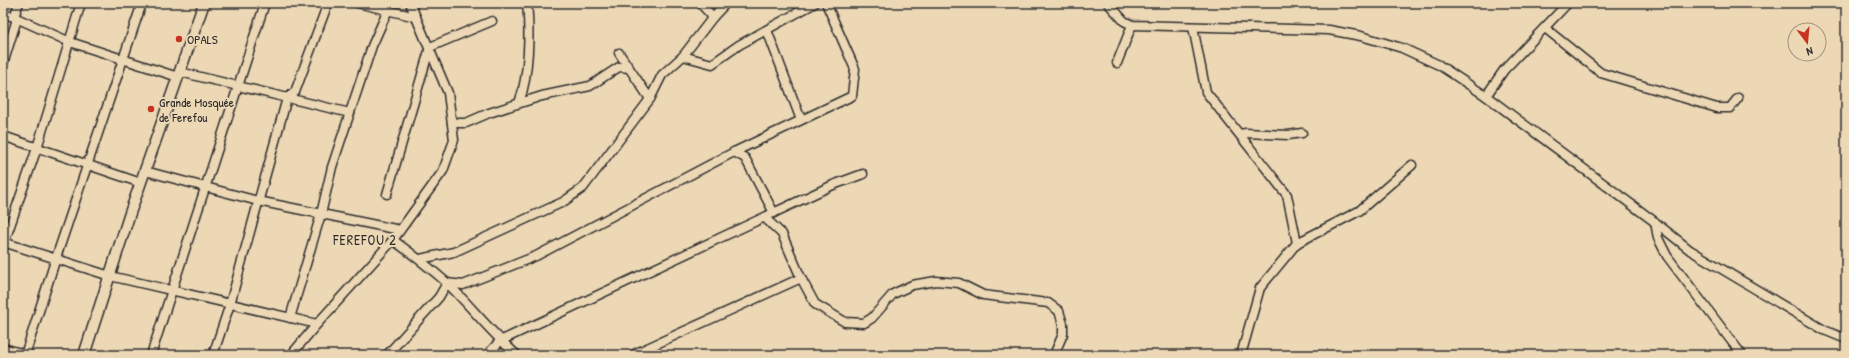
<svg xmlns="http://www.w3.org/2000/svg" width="1849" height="358" font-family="'Patrick Hand',sans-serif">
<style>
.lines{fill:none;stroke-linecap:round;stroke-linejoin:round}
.minor-casing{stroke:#2b2b2b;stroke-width:11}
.major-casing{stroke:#2b2b2b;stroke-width:13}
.minor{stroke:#edd8b6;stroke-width:8}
.major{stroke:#edd8b6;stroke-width:10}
.poi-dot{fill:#c8321e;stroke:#edd8b6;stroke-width:1.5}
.labels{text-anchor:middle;stroke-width:4;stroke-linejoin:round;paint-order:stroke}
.poi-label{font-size:13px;fill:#2b2b2b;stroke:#edd8b6;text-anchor:start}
.neighbourhood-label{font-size:14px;letter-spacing:1px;fill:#2b2b2b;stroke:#edd8b6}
</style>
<rect width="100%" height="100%" fill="#edd8b6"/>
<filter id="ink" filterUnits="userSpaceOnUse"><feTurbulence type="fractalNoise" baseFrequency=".025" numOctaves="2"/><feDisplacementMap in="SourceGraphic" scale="8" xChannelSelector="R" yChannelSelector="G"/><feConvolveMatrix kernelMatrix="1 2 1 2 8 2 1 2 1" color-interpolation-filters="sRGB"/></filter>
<g filter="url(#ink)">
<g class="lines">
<!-- minor casing -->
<g class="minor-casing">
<g id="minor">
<path d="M357,3L416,17"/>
<path d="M700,3L713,17"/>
<path d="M1108,3L1124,21L1132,25L1329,30L1361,36L1402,48L1439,65L1486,96L1655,222L1690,250L1824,330L1846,339"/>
<path d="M3,14L14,17L70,42L178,77"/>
<path d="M14,17L19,3"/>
<path d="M1193,27L1206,92L1287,195L1297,243"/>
<path d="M1545,28L1601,73L1717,108H1730L1738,98"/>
<path d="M767,30L801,120"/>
<path d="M619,53L650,99"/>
<path d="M683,56L712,64L739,45L815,3"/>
<path d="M1117,63L1132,25"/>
<path d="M3,64L17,19"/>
<path d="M180,72L350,113"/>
<path d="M1486,96L1504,70L1568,3"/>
<path d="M519,103C529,75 530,33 527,3"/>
<path d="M452,123H466L489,113L542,96L590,86L619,67L629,68"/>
<path d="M1240,134L1246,133L1288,135L1302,133"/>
<path d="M3,136L141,183"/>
<path d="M734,152L745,158L774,213"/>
<path d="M145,171L258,201L400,230"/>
<path d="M387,194L430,47L492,21"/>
<path d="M765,218L782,234L801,278L815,304L845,322L864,323L872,318L893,294L912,285L936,281L959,283L983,295L1048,303L1059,311L1063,324V334L1054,355"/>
<path d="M1655,222L1658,238L1667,256L1742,355"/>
<path d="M393,240C411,253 429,267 446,282C471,306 491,333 517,355"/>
<path d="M3,242L110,276L317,324L393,240L443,171L454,140L448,93L410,3"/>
<path d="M3,246L37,148L81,3"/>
<path d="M420,259L454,252L563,202L583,188L650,99L662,75L683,56L713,17L726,3"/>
<path d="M290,318L321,214L332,167L372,46L388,10"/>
<path d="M3,348L28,355"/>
<path d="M25,355L56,258L142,3"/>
<path d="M151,355L265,3"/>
<path d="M213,355L230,304L287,98L295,92L328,3"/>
<path d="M291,355L317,324"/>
<path d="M387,355L439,297L447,283L463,285L536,256L734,152L852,96L855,69L826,3"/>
<path d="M487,355L500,341L833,185L863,174"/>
<path d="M632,355L801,278"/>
<path d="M1241,355L1260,288L1297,243L1359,211L1412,165"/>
</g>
</g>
<!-- major casing -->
<g class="major-casing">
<path id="major" d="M84,355L130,213L204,3"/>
</g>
<!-- minor -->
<use href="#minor" class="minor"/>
<!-- major -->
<use href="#major" class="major"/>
</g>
</g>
<!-- markers -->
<g class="poi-dot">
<circle cx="179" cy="39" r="4"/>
<circle cx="151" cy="109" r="4"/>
</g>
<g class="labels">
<!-- poi labels -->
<g class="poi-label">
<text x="187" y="44">OPALS</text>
<text x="159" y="107">Grande Mosquée<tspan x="159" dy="15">de Ferefou</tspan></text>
</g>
<!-- neighbourhood labels -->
<g class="neighbourhood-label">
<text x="365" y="245">FEREFOU 2</text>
</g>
</g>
<!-- margin -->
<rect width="1849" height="358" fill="none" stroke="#edd8b6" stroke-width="16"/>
<rect x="8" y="8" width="1833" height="342" fill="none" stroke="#2b2b2b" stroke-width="1.5" filter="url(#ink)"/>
<!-- north arrow -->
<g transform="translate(1807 42) rotate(164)"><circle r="19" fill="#edd8b6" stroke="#9f937e"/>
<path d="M0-3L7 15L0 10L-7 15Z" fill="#c8321e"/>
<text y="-6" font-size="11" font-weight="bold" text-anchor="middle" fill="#2b2b2b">N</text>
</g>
</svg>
